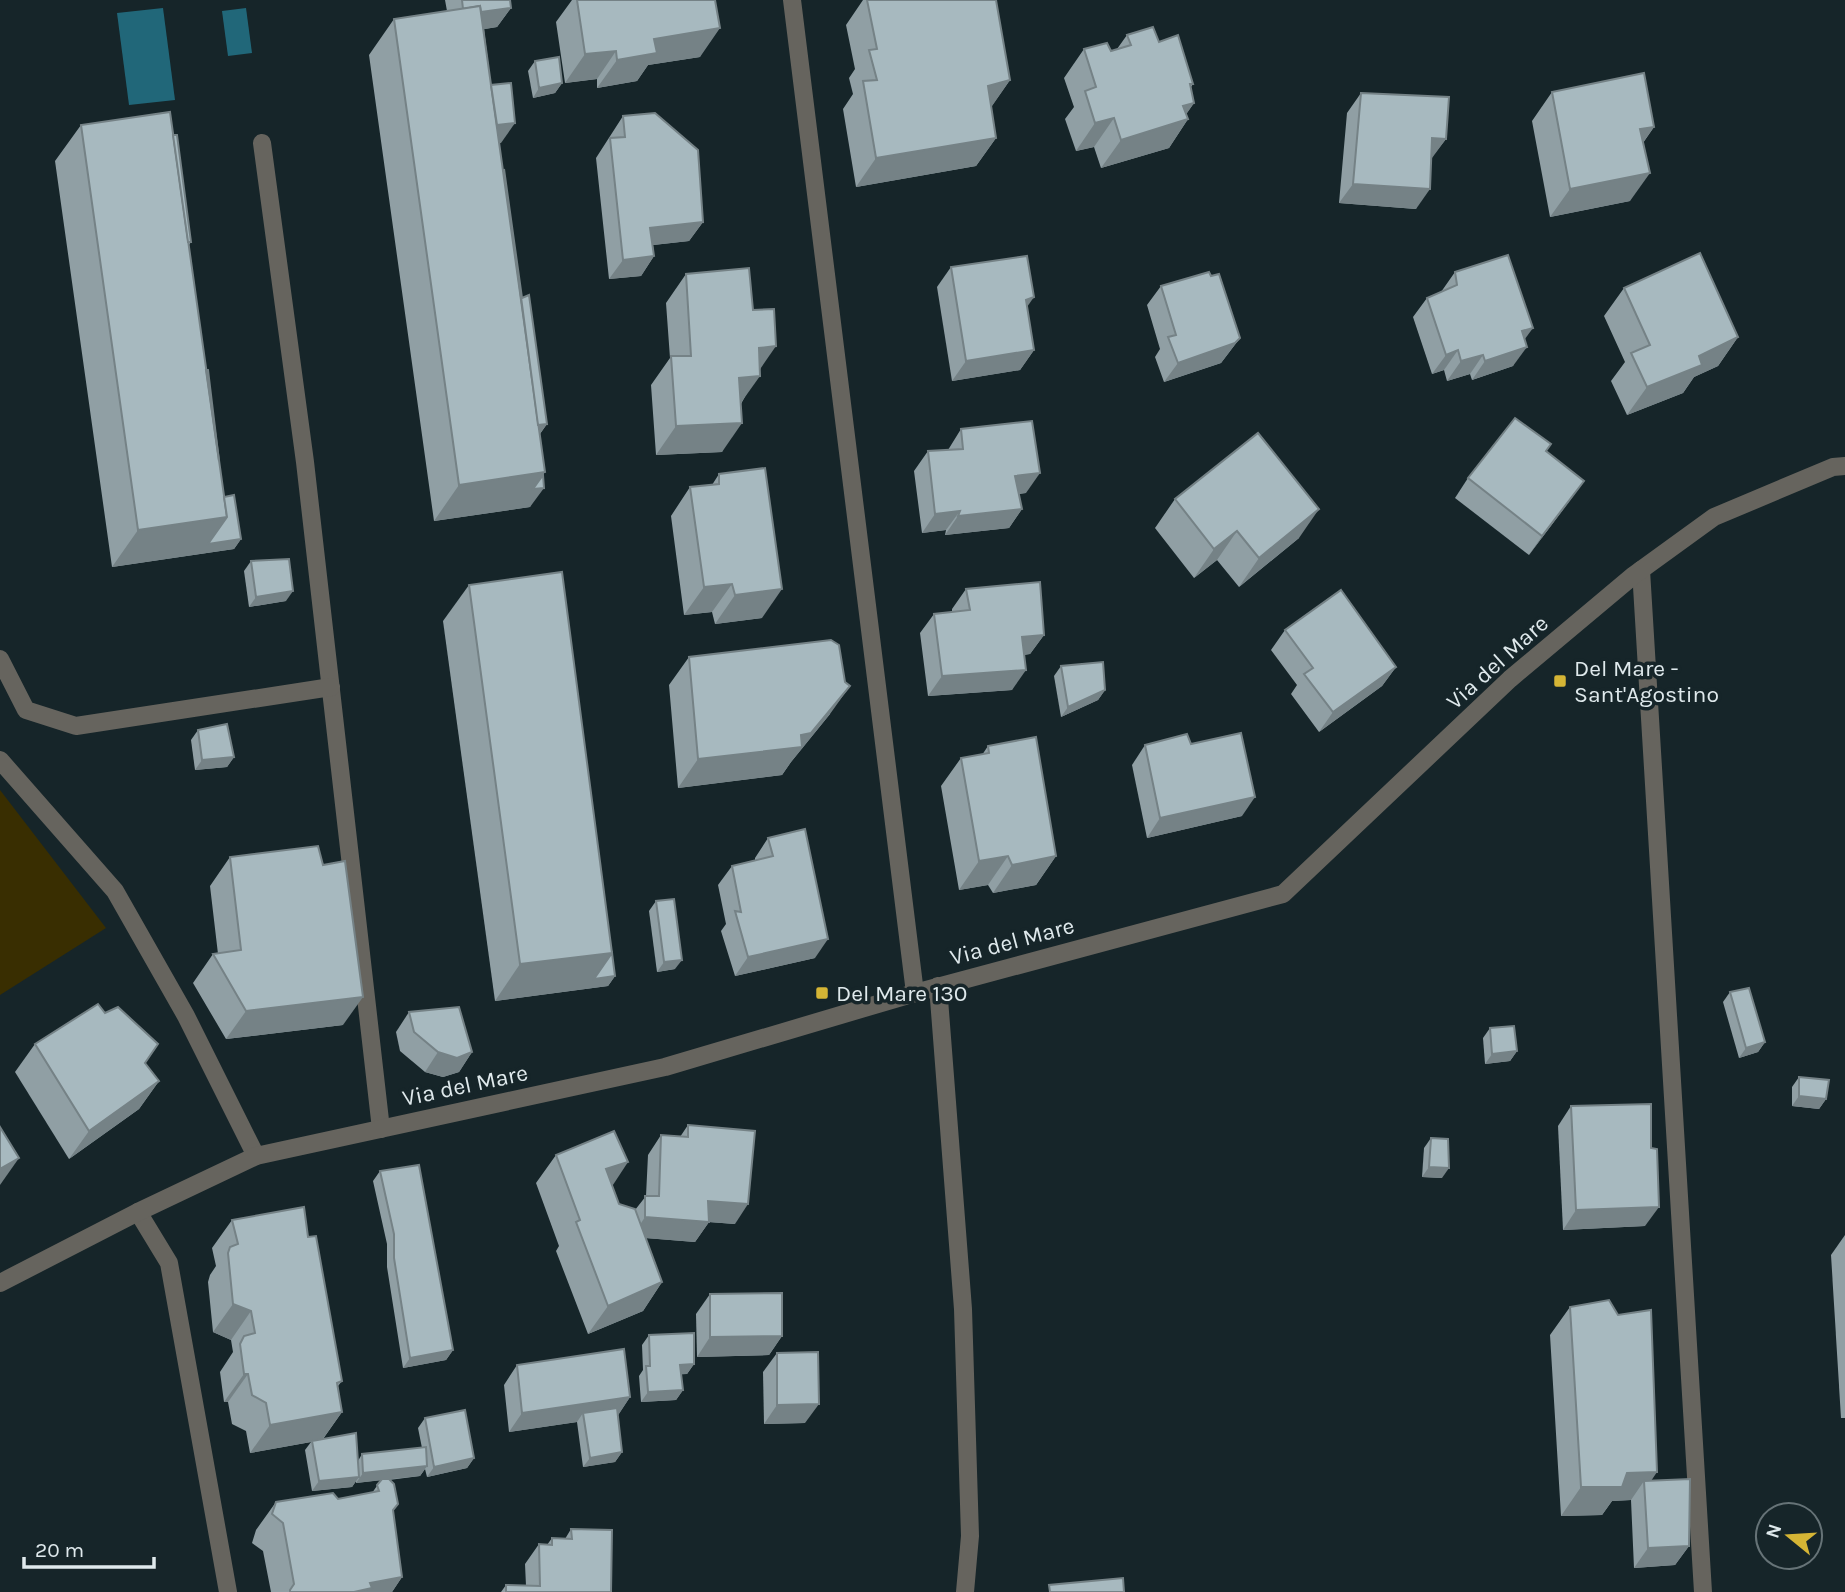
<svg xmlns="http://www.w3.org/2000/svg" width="1845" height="1592" font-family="Karla,sans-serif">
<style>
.green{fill:#392e01}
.water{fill:#216779}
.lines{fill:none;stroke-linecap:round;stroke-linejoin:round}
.minor{stroke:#66645e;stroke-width:18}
.wall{fill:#909fa4}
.shaded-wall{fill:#758286}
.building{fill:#a7b9bf;stroke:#758286;stroke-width:2}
.poi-dot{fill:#d5b535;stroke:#162529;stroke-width:2.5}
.labels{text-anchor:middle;stroke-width:7;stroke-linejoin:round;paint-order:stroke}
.street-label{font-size:23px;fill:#dfe9ec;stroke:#162529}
.poi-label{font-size:23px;fill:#dfe9ec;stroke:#162529;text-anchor:start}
</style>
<rect width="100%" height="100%" fill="#162529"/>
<!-- green -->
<path class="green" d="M0,790L106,928L0,995Z"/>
<!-- water -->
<g class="water">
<path d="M163,8L175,100L129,105L117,13Z"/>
<path d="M246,8L252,53L228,56L222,11Z"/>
</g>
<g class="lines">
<!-- minor -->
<g class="minor">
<path d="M792,0L915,993"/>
<path d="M262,143L305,462L381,1129"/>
<path d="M1641,570L1703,1592"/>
<path d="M0,659L26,710L76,726L331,687"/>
<path d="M0,760L115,891L186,1016L256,1156"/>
<path d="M938,986L963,1309L970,1536L965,1592"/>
<path d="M138,1212L169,1263L228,1592"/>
<path d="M0,1283L138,1212L256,1156L665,1067L915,993L1283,894L1510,679L1634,575L1714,517L1833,467L1845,466"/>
</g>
</g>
<!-- wall -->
<g class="wall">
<path d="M445,0H510L511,8L497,27L484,29L491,85L501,143H499L522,298L547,424L540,434L545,472L543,475L530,507L434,521L369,55L394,19L447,11Z"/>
<path d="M572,0H715L700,57L648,65L637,81L597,88V79L565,83L556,22Z"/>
<path d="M863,0H996L1010,80L991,107L996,138L976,166L856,187L843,109L853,94L849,78L855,69L846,25Z"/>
<path d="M1127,35L1159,42L1193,84L1191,87L1194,103L1186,114L1188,119L1169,148L1101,168L1094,147L1076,151L1065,119L1074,107L1064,78L1084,49L1111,51L1117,49Z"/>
<path d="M535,61L562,83L555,93L533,98L528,71Z"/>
<path d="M1552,92L1654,127L1643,143L1630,201L1550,217L1532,121Z"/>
<path d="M1361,93L1446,139L1431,158L1416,209L1339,203L1347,113Z"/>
<path d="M623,116L703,222L689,241L653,245L654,256L641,276L609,279L596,158Z"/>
<path d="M81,125L191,242L189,245L224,497L241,539L234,549L112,567L55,161Z"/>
<path d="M951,267L1027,307L1034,350L1020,370L952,381L937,287Z"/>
<path d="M1455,272L1524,339L1513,366L1472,380L1470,374L1447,381L1444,370L1432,374L1413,317L1427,298L1441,292Z"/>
<path d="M686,274L760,369L741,404L722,452L656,455L651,385L670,358L666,303Z"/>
<path d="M1161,286L1240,338L1221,363L1164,382L1155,357L1160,349L1147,305Z"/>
<path d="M1624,288L1738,337L1718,366L1694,377L1683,393L1627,415L1611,381L1625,362L1604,316Z"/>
<path d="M961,429L1026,493L1019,494L1022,509L1009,528L945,535L946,530L922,533L914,471L928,451L948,450Z"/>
<path d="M719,474L762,618L715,624L712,612L684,615L671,516L690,487L712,485Z"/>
<path d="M1468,478L1570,500L1529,555L1455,498Z"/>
<path d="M1175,499L1299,538L1239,587L1217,560L1194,578L1155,528Z"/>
<path d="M251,561L286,601L249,607L244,571Z"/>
<path d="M469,585L615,976L608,986L495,1001L443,621Z"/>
<path d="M966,589L1044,635L1030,654L1024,655L1012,690L928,696L920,633L934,614L952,612V609Z"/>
<path d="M1285,630L1396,667L1382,686L1319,732L1291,694L1297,685L1271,650Z"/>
<path d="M689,657L830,714L791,762L782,775L678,788L669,685Z"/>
<path d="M1061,666L1105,690L1098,700L1061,717L1054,676Z"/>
<path d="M198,730L234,757L227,767L195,770L191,740Z"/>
<path d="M1191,744L1242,816L1147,838L1132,765L1145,745Z"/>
<path d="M988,746L1056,856L1036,885L993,893L988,885L959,890L941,786L961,758L982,755Z"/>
<path d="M768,838L815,958L735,976L721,931L726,924L718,885L732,866L755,860V858Z"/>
<path d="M230,857L323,865L343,1025L226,1039L193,983L213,954H218L210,886Z"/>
<path d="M656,901L675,969L657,972L649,911Z"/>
<path d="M1730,992L1765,1042L1758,1052L1739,1058L1723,1002Z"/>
<path d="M409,1012L472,1052L459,1072L443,1077L425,1072L400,1051L396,1032Z"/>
<path d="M1490,1028L1517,1051L1510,1061L1485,1064L1483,1038Z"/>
<path d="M35,1044L159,1081L139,1109L69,1159L15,1072Z"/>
<path d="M1799,1077L1826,1099L1819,1109L1792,1106V1087Z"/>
<path d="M1571,1106L1645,1226L1563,1230L1558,1126Z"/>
<path d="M688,1125L735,1224L709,1222L695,1242L646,1238L662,1282L643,1311L588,1334L556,1251L559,1246L536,1183L556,1155L619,1204L635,1210L646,1196L648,1155L661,1135L680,1137Z"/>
<path d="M1431,1138L1442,1178L1422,1177L1424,1148Z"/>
<path d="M380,1171L453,1350L446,1360L403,1368L387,1267V1244L373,1181Z"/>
<path d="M232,1220L308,1237L342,1381L338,1386L342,1412L323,1439L358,1461L362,1454L422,1448L418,1428L425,1418L474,1458L467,1468L427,1477L425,1469L420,1476L389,1480L398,1504L393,1511L402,1577L392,1592H271L263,1551L252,1543L256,1530L276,1502L338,1499L372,1493L381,1480L356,1483V1481L352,1487L312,1491L305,1450L311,1442L250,1453L246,1431L232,1424L228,1402H224L220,1372L233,1352L231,1340L213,1332L208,1282L210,1275L216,1266L212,1248Z"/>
<path d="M1845,1235V1418H1841L1831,1255Z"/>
<path d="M710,1294L782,1336L769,1355L697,1357L696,1314Z"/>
<path d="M1570,1307L1651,1481L1689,1546L1675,1565L1634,1568L1631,1500L1612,1501L1602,1515L1561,1516L1550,1335Z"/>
<path d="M649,1335L694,1364L687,1374H681L683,1390L676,1400L641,1402L639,1376L643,1370L642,1345Z"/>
<path d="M777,1353L805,1423L764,1424L763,1372Z"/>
<path d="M517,1365L630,1397L618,1415L622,1452L615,1462L583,1467L577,1422L509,1432L504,1385Z"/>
<path d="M571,1529L611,1592H501L506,1585L526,1586L525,1564L539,1544L547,1545L552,1538L565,1539Z"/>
</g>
<!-- shaded-wall -->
<g class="shaded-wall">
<path d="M511,8L497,27L451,35L464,15Z"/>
<path d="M720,28L700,57L648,65L637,81L597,88L617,60L654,39Z"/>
<path d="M616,51L597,79L565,83L585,54Z"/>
<path d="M1010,80L990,109L988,86Z"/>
<path d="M562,83L555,93L533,98L539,88Z"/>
<path d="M1194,103L1181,122L1188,119L1169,148L1101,168L1121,140L1183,106Z"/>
<path d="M1114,118L1094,147L1076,151L1095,123Z"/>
<path d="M515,123L501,143L485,144L494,125Z"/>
<path d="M1654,127L1634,155L1640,129Z"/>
<path d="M996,138L976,166L856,187L876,158Z"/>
<path d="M1432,138L1446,139L1432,158L1419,157Z"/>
<path d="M1650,173L1630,201L1550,217L1570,189Z"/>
<path d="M1353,184L1430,189L1416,209L1339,203Z"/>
<path d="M703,222L689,241L636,247L650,228Z"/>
<path d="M654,256L641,276L609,279L623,260Z"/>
<path d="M1034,297L1020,317L1026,300Z"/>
<path d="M1533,328L1519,347L1522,331Z"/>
<path d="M1738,337L1718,366L1694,377L1683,393L1627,415L1647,387L1699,356Z"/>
<path d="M1240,338L1221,363L1164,382L1178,363Z"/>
<path d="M776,346L756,375L759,348Z"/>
<path d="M1527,347L1513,366L1472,380L1485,361Z"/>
<path d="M1034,350L1020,370L952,381L966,361Z"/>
<path d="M1458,350L1444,370L1432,374L1446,355Z"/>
<path d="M1483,355L1470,374L1447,381L1461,361Z"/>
<path d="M760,376L740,404L739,378Z"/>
<path d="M742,423L722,452L656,455L676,426Z"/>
<path d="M547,424L533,443L536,426Z"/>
<path d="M545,472L533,489L544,488L530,507L434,521L459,485Z"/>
<path d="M1040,473L1026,493L1002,495L1015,476Z"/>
<path d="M1584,481L1570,500L1529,555L1542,536Z"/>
<path d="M1022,509L1009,528L945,535L958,516Z"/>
<path d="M1319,509L1299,538L1239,587L1259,558Z"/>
<path d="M960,511L946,530L922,533L935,514Z"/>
<path d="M227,517L241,539L234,549L112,567L138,530Z"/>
<path d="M1237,531L1217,560L1194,578L1214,549Z"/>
<path d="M732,584L712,612L684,615L704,587Z"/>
<path d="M782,589L762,618L715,624L735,595Z"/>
<path d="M293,591L286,601L249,607L256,597Z"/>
<path d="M1044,635L1030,654L1009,656L1022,637Z"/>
<path d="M1396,667L1382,686L1319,732L1333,712Z"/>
<path d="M1026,670L1012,690L928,696L942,676Z"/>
<path d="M850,686L830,714L791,762L782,775L678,788L698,759L801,735Z"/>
<path d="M1105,690L1098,700L1061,717L1068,707Z"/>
<path d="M234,757L227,767L195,770L202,760Z"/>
<path d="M1255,797L1242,816L1147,838L1160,818Z"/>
<path d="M1008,856L988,885L959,890L979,861Z"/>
<path d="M1056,856L1036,885L993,893L1012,865Z"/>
<path d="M828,939L815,958L735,976L748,957Z"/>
<path d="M612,953L615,976L608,986L495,1001L520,964Z"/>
<path d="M682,960L675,969L657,972L664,962Z"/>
<path d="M363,997L343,1025L226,1039L246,1011Z"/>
<path d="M1765,1042L1758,1052L1739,1058L1746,1048Z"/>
<path d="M1517,1051L1510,1061L1485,1064L1492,1054Z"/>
<path d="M438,1052H472L459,1072L443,1077L425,1072Z"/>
<path d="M159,1081L139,1109L69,1159L89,1131Z"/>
<path d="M1799,1096L1826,1099L1819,1109L1792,1106Z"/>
<path d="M19,1158L0,1185V1169Z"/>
<path d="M628,1162L609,1191L606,1169Z"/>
<path d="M1429,1167L1449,1168L1442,1178L1422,1177Z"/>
<path d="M708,1201L748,1204L735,1224L695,1221Z"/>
<path d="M1659,1207L1645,1226L1563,1230L1576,1210Z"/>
<path d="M645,1217L709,1222L695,1242L632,1237Z"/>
<path d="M662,1282L643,1311L588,1334L608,1306Z"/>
<path d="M233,1304L251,1311L231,1340L213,1332Z"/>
<path d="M782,1336L769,1355L697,1357L710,1337Z"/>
<path d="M453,1350L446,1360L403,1368L410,1358Z"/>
<path d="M694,1364L687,1374L674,1375L680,1365Z"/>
<path d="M244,1374H248L228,1402H224Z"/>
<path d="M683,1390L676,1400L641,1402L648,1392Z"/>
<path d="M630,1397L617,1417L583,1413L577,1422L509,1432L522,1413Z"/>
<path d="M819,1404L805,1423L764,1424L777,1405Z"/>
<path d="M342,1412L322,1440L312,1441L311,1442L250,1453L270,1425Z"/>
<path d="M622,1452L615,1462L583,1467L590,1458Z"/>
<path d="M474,1458L467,1468L427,1477L434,1467Z"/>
<path d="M427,1466L420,1476L356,1483L363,1473Z"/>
<path d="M1657,1472L1645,1490L1644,1481L1631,1500L1612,1501L1602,1515L1561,1516L1581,1487L1627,1473Z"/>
<path d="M359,1477L352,1487L312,1491L319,1481Z"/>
<path d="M1689,1546L1675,1565L1634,1568L1648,1548Z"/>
<path d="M402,1577L392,1592H354L370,1583Z"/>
</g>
<!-- building -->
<g class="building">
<path d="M462,0H510L511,8L481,12L480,6L463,9Z"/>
<path d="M577,0H715L720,28L654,39L657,53L617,60L616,51L585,54Z"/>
<path d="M867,0H996L1010,80L988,86L996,138L876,158L863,81L877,80L869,50L877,49Z"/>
<path d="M480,6L545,472L459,485L394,19Z"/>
<path d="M1153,27L1159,42L1178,35L1193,84H1190L1194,103L1183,106L1188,119L1121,140L1114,118L1095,123L1085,91L1096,87L1084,49L1107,43L1111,51L1131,45L1127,35Z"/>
<path d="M559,57L562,83L539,88L535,61Z"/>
<path d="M1644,73L1654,127L1640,129L1650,173L1570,189L1552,92Z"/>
<path d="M511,83L515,123L497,125L491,85Z"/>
<path d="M1361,93L1449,97L1446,139L1432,138L1430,189L1353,184Z"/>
<path d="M170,112L227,517L138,530L81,125Z"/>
<path d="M655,113L698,150L703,222L650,228L654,256L623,260L610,138L625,137L623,116Z"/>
<path d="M173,135H177L191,242H188Z"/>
<path d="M504,169L522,298L529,295L547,424L538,425Z"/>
<path d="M1700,253L1738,337L1699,356L1702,365L1647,387L1631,353L1650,345L1624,288Z"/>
<path d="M1508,255L1533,328L1522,331L1527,347L1485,361L1483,355L1461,361L1458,350L1446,355L1427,298L1457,285L1455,272Z"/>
<path d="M1027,256L1034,297L1026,300L1034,350L966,361L951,267Z"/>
<path d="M749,268L753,310L774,309L776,346L759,348L760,376L739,378L742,423L676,426L671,356H691L686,274Z"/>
<path d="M1209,272L1211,276L1219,274L1240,338L1235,343L1178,363L1168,337L1176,335L1161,286Z"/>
<path d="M206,370H208L219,461Z"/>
<path d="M1515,418L1551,444L1546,451L1584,481L1542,536L1468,478Z"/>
<path d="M1032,421L1040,473L1015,476L1022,509L958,516L960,511L935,514L928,451L963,449L961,429Z"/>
<path d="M1258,433L1319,509L1259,558L1237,531L1214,549L1175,499Z"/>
<path d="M765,468L782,589L735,595L732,584L704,587L690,487L719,484V474Z"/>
<path d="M543,475L544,488L533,489Z"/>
<path d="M234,495L241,539L208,544L227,517L224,497Z"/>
<path d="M289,559L293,591L256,597L251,561Z"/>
<path d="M562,572L612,953L520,964L469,585Z"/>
<path d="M1040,582L1044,635L1022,637L1026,670L942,676L934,614L970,610L966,589Z"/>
<path d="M1341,590L1396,667L1333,712L1304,674L1313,668L1285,630Z"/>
<path d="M831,640L839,645L845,682L850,686L811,733L801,735L802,747L698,759L689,657Z"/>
<path d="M1103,662L1105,690L1068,707L1061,666Z"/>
<path d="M227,724L234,757L202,760L198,730Z"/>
<path d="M1241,733L1255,797L1160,818L1145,745L1187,734L1191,744Z"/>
<path d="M1036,737L1056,856L1012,865L1008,856L979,861L961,758L989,753L988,746Z"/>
<path d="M805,829L828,939L748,957L735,911L741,912L732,866L773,856L768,838Z"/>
<path d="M318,846L323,865L345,861L363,997L246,1011L213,954L241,950L230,857Z"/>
<path d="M674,899L682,960L664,962L656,901Z"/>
<path d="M612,953L615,976L594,979Z"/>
<path d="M1749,988L1765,1042L1746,1048L1730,992Z"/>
<path d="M98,1004L105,1013L118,1007L158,1044L145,1063L159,1081L89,1131L35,1044Z"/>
<path d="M459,1007L472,1052L457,1058L438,1052L414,1032L409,1012Z"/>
<path d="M1514,1026L1517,1051L1492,1054L1490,1028Z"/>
<path d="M1799,1077L1829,1080L1826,1099L1799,1096Z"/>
<path d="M1651,1104V1148L1657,1149L1659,1207L1576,1210L1571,1106Z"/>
<path d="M688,1125L755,1131L748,1204L708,1201L709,1222L645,1217V1196H659L661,1135L688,1137Z"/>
<path d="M0,1127L19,1158L0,1169Z"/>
<path d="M614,1131L628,1162L606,1169L619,1204L635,1209L662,1282L608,1306L576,1222L580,1220L556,1155Z"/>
<path d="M1431,1138L1448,1139L1449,1168L1429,1167Z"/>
<path d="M419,1165L453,1350L410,1358L394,1258V1234L380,1171Z"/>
<path d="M304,1207L308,1237L316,1236L342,1381L337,1383L342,1412L270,1425L266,1403L252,1395L248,1374H244L240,1344L244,1336L255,1333L251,1311L233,1304L228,1253L230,1247L238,1244L232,1220Z"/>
<path d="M782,1293V1336L710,1337V1294Z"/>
<path d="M1609,1300L1618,1315L1651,1310L1657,1472L1627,1473L1622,1487H1581L1570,1307Z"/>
<path d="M694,1333V1364L680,1365L683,1390L648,1392L646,1366H650L649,1335Z"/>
<path d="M624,1349L630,1397L522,1413L517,1365Z"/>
<path d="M818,1352L819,1404L777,1405V1353Z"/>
<path d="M617,1408L622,1452L590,1458L583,1413Z"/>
<path d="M465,1410L474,1458L434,1467L425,1418Z"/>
<path d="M356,1433L359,1477L319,1481L312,1441Z"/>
<path d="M426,1447L427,1466L363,1473L362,1454Z"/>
<path d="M382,1479H389L394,1484L398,1504L393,1510L402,1577L370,1583L372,1588L354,1592H290V1590L294,1584L283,1523L272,1514L276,1502L333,1493L338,1499L379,1491L377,1485Z"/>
<path d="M1690,1479L1689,1546L1648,1548L1644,1481Z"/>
<path d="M571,1529L612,1530L611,1592H506V1585L540,1586L539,1544L552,1545V1538L572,1539Z"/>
<path d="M1123,1578L1124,1592H1050L1049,1585Z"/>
</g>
<!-- markers -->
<g class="poi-dot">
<rect x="1553" y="674" width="14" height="14" rx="3.5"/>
<rect x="815" y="986" width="14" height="14" rx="3.5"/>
</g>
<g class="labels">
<!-- street labels -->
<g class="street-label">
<text transform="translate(1497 662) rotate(-42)" y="8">Via del Mare</text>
<text transform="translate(1012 941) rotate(-15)" y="8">Via del Mare</text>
<text transform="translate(465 1085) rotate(-12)" y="8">Via del Mare</text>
</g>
<!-- poi labels -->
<g class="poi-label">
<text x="1574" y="676">Del Mare -<tspan x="1574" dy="26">Sant'Agostino</tspan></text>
<text x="836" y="1001">Del Mare 130</text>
</g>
</g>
<!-- north arrow -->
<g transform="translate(1789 1536) rotate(288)"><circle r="33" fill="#162529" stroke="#667377" stroke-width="2"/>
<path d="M0-5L12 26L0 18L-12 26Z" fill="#d5b535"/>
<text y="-10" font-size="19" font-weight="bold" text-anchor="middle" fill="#dfe9ec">N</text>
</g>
<!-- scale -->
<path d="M24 1557v10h130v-10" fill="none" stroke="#dfe9ec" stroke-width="3.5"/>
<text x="35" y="1557" font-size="21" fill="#dfe9ec" stroke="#162529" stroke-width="5" paint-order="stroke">20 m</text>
</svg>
